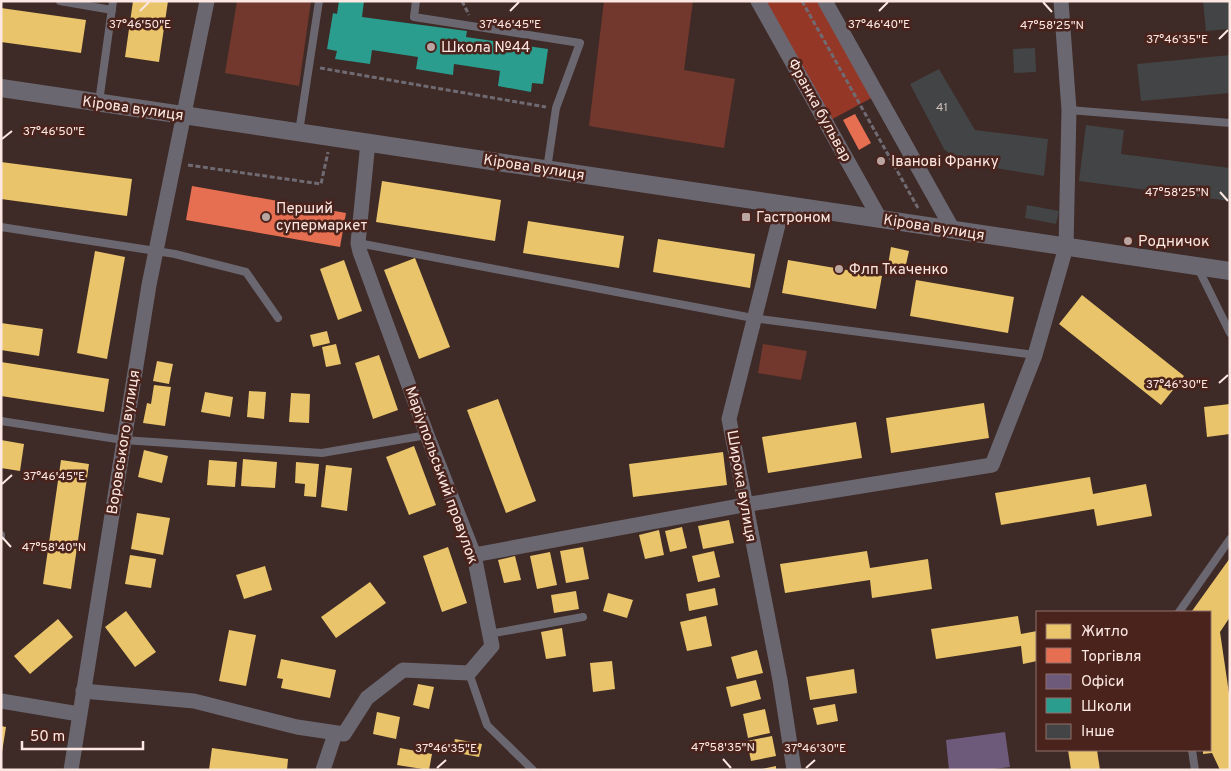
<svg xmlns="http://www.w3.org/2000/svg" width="1231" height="771" font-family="Overpass,sans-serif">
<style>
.green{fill:#72382d}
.forest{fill:#943727}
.homes{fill:#e9c46a}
.shops{fill:#e76f51}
.offices{fill:#6d597a}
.schools{fill:#2a9d8f}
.building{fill:#424445}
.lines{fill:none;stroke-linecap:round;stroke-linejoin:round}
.path{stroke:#706b72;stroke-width:3;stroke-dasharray:5 2.5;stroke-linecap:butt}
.service{stroke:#6a6771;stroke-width:8}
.minor{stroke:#6a6771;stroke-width:15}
.tertiary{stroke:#6a6771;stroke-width:18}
.ticks{fill:none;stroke:#fce7e2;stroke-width:2}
.poi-dot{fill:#baa5a0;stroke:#49231c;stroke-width:2}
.labels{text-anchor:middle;stroke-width:5;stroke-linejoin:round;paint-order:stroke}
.number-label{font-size:12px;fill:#cebebb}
.poi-label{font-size:15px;fill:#fce7e2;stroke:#49231c;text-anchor:start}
.street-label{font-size:15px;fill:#fce7e2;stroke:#49231c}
.ticks-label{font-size:12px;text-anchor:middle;fill:#fce7e2;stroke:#49231c;stroke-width:5;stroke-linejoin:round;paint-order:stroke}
</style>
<rect width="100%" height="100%" fill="#3e2a26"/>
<!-- green -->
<g class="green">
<path d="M237,1H311L299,86L225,73Z"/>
<path d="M604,1H693L684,70L735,79L724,148L589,126Z"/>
<path d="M763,344L807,351L801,380L758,373Z"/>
</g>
<!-- forest -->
<path class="forest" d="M758,1H825L877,95L827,122Z"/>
<!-- homes -->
<g class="homes">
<path d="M133,1H168L159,62L125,57Z"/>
<path d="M1,8L86,20L81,53L1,42Z"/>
<path d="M1,162L132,179L127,216L1,199Z"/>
<path d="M382,181L501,200L495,241L376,222Z"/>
<path d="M528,221L624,236L619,268L523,253Z"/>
<path d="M658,239L755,254L750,288L653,272Z"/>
<path d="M891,247L909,251L905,269L888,265Z"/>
<path d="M95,251L125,257L107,359L77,353Z"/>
<path d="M415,258L450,347L419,359L384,270Z"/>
<path d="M344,260L362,311L338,320L320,269Z"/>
<path d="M788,260L882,276L876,309L782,293Z"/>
<path d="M916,280L1014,297L1008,333L910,316Z"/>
<path d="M1082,295L1184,376L1161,405L1059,324Z"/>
<path d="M1,323L43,329L39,356L1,350Z"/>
<path d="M327,331L330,343L313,347L310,335Z"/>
<path d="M336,344L341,364L326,367L322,347Z"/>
<path d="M379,355L398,410L373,419L355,363Z"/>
<path d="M157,361L173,364L169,384L153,381Z"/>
<path d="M1,362L109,379L104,412L1,396Z"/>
<path d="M154,385L171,387L165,426L143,423L147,403L151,404Z"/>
<path d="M249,391L266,392L264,419L247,417Z"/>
<path d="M205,392L233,397L230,417L201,412Z"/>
<path d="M291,393L310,394L309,423L289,422Z"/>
<path d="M498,399L536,501L506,513L467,410Z"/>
<path d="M984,403L989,438L891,453L886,418Z"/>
<path d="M1230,404V434L1207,437L1204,407Z"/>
<path d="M856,422L862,458L768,473L762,437Z"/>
<path d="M1,440L24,444L20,471L1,468Z"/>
<path d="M414,446L436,505L409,515L386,457Z"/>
<path d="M144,450L168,456L162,483L138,477Z"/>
<path d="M723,452L727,485L633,497L629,464Z"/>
<path d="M243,459L277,462L275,488L241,486Z"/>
<path d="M61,460L89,464L71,589L43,584Z"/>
<path d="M209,460L237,462L235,487L207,485Z"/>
<path d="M296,462L319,464L316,497L304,496L305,484L295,483Z"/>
<path d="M326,465L352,468L347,511L321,507Z"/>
<path d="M1090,477L1093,494L1146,484L1152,516L1097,526L1094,509L1001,525L995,493Z"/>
<path d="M137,513L170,518L163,555L131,549Z"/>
<path d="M729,520L734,543L703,549L698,526Z"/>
<path d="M682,527L687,548L670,552L665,531Z"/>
<path d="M659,530L664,555L645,559L639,535Z"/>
<path d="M448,547L467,603L442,612L423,556Z"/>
<path d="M583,547L589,579L566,583L560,551Z"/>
<path d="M714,551L720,577L698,582L692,556Z"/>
<path d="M867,551L870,568L928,559L932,589L872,598L870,580L785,593L780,564Z"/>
<path d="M550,552L557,585L537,589L530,556Z"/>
<path d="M130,555L156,559L151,588L125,584Z"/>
<path d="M515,556L521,580L504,583L498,560Z"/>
<path d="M1230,558V617L1220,632L1230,700V770H1220L1212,753L1203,754V750H1210V612L1192,611Z"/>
<path d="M265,566L272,590L244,599L236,575Z"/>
<path d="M370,582L386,603L336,638L321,617Z"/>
<path d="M715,588L718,605L689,611L686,594Z"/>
<path d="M576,591L579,609L554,613L551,595Z"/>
<path d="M608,593L633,600L627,618L603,611Z"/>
<path d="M126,611L156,652L135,667L105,627Z"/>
<path d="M706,616L712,646L687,651L680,622Z"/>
<path d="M1018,616L1021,634L1037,631V661L1023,664L1021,646L936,659L931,629Z"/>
<path d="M58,619L73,637L30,674L14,656Z"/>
<path d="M562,628L566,656L546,659L541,632Z"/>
<path d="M229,630L256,635L246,686L219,681Z"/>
<path d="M757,650L763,673L737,679L731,657Z"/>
<path d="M281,659L336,670L330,698L281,688L283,679L277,678Z"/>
<path d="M612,661L615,689L593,692L590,663Z"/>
<path d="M854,669L857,693L810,700L806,677Z"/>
<path d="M756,680L761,699L731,707L726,687Z"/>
<path d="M418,684L434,687L429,709L413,705Z"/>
<path d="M835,704L838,721L817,725L813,708Z"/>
<path d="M765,709L770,733L748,738L743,714Z"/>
<path d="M377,712L400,717L396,739L373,734Z"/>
<path d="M1,726L6,727L2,752H1Z"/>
<path d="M772,736L776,756L751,761L747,741Z"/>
<path d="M455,739L482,744L479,757L452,752Z"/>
<path d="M212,748L288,759L287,770H209Z"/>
<path d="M400,748L432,754L429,770L397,765Z"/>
<path d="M1068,750H1097L1100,770H1071Z"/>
<path d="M776,766V770H762V769Z"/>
</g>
<!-- shops -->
<g class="shops">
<path d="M855,114L871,143L859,150L843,120Z"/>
<path d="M192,186L346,213L340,247L186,220Z"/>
</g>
<!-- offices -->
<path class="offices" d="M1005,732L1010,767L985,770H949L946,740Z"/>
<!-- schools -->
<path class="schools" d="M339,1H364L362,17L467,31L466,37L548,49L543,84L532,83L531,92L498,86L500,71L454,64L453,75L416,69L418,57L372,50L370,64L335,59L337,51L327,49L333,13L337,14Z"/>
<!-- building -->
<g class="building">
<path d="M1203,1H1230V29L1206,31Z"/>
<path d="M1035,48L1036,72L1014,73L1013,49Z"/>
<path d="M1230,55V93L1141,101L1137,64Z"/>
<path d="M939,69L975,130L1048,139L1044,176L959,162L944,149L910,84Z"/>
<path d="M1086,125L1124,130L1121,154L1230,168V201L1079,181Z"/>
<path d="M1027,205L1059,211L1056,224L1025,218Z"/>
</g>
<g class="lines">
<!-- path -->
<g class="path">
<path d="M462,1L469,15"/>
<path d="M802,1L918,208"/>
<path d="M320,68L546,107"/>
<path d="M188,165L321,184L328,152"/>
</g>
<!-- service -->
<g class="service">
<path d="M60,1L112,10"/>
<path d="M416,1L414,17L580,43L556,108L547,169"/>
<path d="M99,102L113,1"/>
<path d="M1069,110L1230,123"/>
<path d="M299,132L319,1"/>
<path d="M1,227L175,254L246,272L278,318"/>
<path d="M358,243L753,318L1035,355"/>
<path d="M1198,268L1230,333"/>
<path d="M1,421L123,440L322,453L427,435"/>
<path d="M1,536V535"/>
<path d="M1179,612L1230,539"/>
<path d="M489,634L583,617"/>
<path d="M469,673L487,725L533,770"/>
<path d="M1192,750L1195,770"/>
</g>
<!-- minor -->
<g class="minor">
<path d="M758,1L880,219"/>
<path d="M825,1L953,230"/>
<path d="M783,205L729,419L780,680L794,770"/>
<path d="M474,555L744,505L992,465L1035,355L1066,247L1069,110L1061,1"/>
<path d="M83,691L194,701L297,727L344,734L367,698L403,670L469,673L492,646L474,555L427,435L360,252L358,243L368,142"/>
<path d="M1,701L79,714"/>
<path d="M71,770L149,285L207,1"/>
<path d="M323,770L335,734"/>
</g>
<!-- tertiary -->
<path class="tertiary" d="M1,88L1230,271"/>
</g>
<!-- ticks -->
<path class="ticks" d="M1043,2L1052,12M140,11L149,2M510,11L519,2M879,11L888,2M1219,39L1228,30M2,139L12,131M1220,192L1228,201M1219,383L1228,375M2,484L12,475M2,537L11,547M723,759L731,768M437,768L446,760M806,768L815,760"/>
<!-- markers -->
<g class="poi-dot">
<circle cx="431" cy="47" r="5"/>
<circle cx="881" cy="161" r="5"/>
<circle cx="266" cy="217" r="5"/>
<rect x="741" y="212" width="10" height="10" rx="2.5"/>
<circle cx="1128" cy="241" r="5"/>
<circle cx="839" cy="269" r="5"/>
</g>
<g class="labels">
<!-- number labels -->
<g class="number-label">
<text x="942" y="111">41</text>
</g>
<!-- poi labels -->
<g class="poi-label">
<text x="441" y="52">Школа №44</text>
<text x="891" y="166">Іванові Франку</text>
<text x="276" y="213">Перший<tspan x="276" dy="17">супермаркет</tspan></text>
<text x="756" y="222">Гастроном</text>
<text x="1138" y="246">Родничок</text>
<text x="849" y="274">Флп Ткаченко</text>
</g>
<!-- street labels -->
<g class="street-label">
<text transform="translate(133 108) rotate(8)" y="5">Кірова вулиця</text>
<text transform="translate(820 110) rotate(61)" y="5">Франка бульвар</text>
<text transform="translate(534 167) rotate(9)" y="5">Кірова вулиця</text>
<text transform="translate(934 227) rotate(9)" y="5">Кірова вулиця</text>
<text transform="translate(123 442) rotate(-81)" y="5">Воровського вулиця</text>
<text transform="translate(442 475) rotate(70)" y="5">Маріупольський провулок</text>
<text transform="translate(742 486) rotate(80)" y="5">Широка вулиця</text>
</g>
</g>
<g class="ticks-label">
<text x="140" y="28">37°46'50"E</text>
<text x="510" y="28">37°46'45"E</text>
<text x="879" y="28">37°46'40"E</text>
<text x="1052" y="29">47°58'25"N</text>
<text x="1177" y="43">37°46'35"E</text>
<text x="54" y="135">37°46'50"E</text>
<text x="1177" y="196">47°58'25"N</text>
<text x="1177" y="388">37°46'30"E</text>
<text x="54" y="480">37°46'45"E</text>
<text x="54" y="551">47°58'40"N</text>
<text x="723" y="751">47°58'35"N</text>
<text x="446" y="752">37°46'35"E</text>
<text x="815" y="752">37°46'30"E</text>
</g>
<!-- border -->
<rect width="1231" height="771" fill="none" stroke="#fce7e2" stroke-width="5"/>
<!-- legend -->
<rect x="1036" y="611" width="175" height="140" fill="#49231c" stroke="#91716b"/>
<rect x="1046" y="624" width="25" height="15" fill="#e9c46a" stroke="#91716b"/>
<text x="1081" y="636" font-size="15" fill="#fce7e2">Житло</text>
<rect x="1046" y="648" width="25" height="15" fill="#e76f51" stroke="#91716b"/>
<text x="1081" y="661" font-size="15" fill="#fce7e2">Торгівля</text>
<rect x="1046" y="674" width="25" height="15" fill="#6d597a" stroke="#91716b"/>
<text x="1081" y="686" font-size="15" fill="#fce7e2">Офіси</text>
<rect x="1046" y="698" width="25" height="15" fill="#2a9d8f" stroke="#91716b"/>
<text x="1081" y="711" font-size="15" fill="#fce7e2">Школи</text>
<rect x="1046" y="724" width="25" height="15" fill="#424445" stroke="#91716b"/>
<text x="1081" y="736" font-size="15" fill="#fce7e2">Інше</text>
<!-- scale -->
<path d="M22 741v8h121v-8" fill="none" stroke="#fce7e2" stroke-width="2.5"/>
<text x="30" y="741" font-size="15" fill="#fce7e2" stroke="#49231c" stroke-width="4" paint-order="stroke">50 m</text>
</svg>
